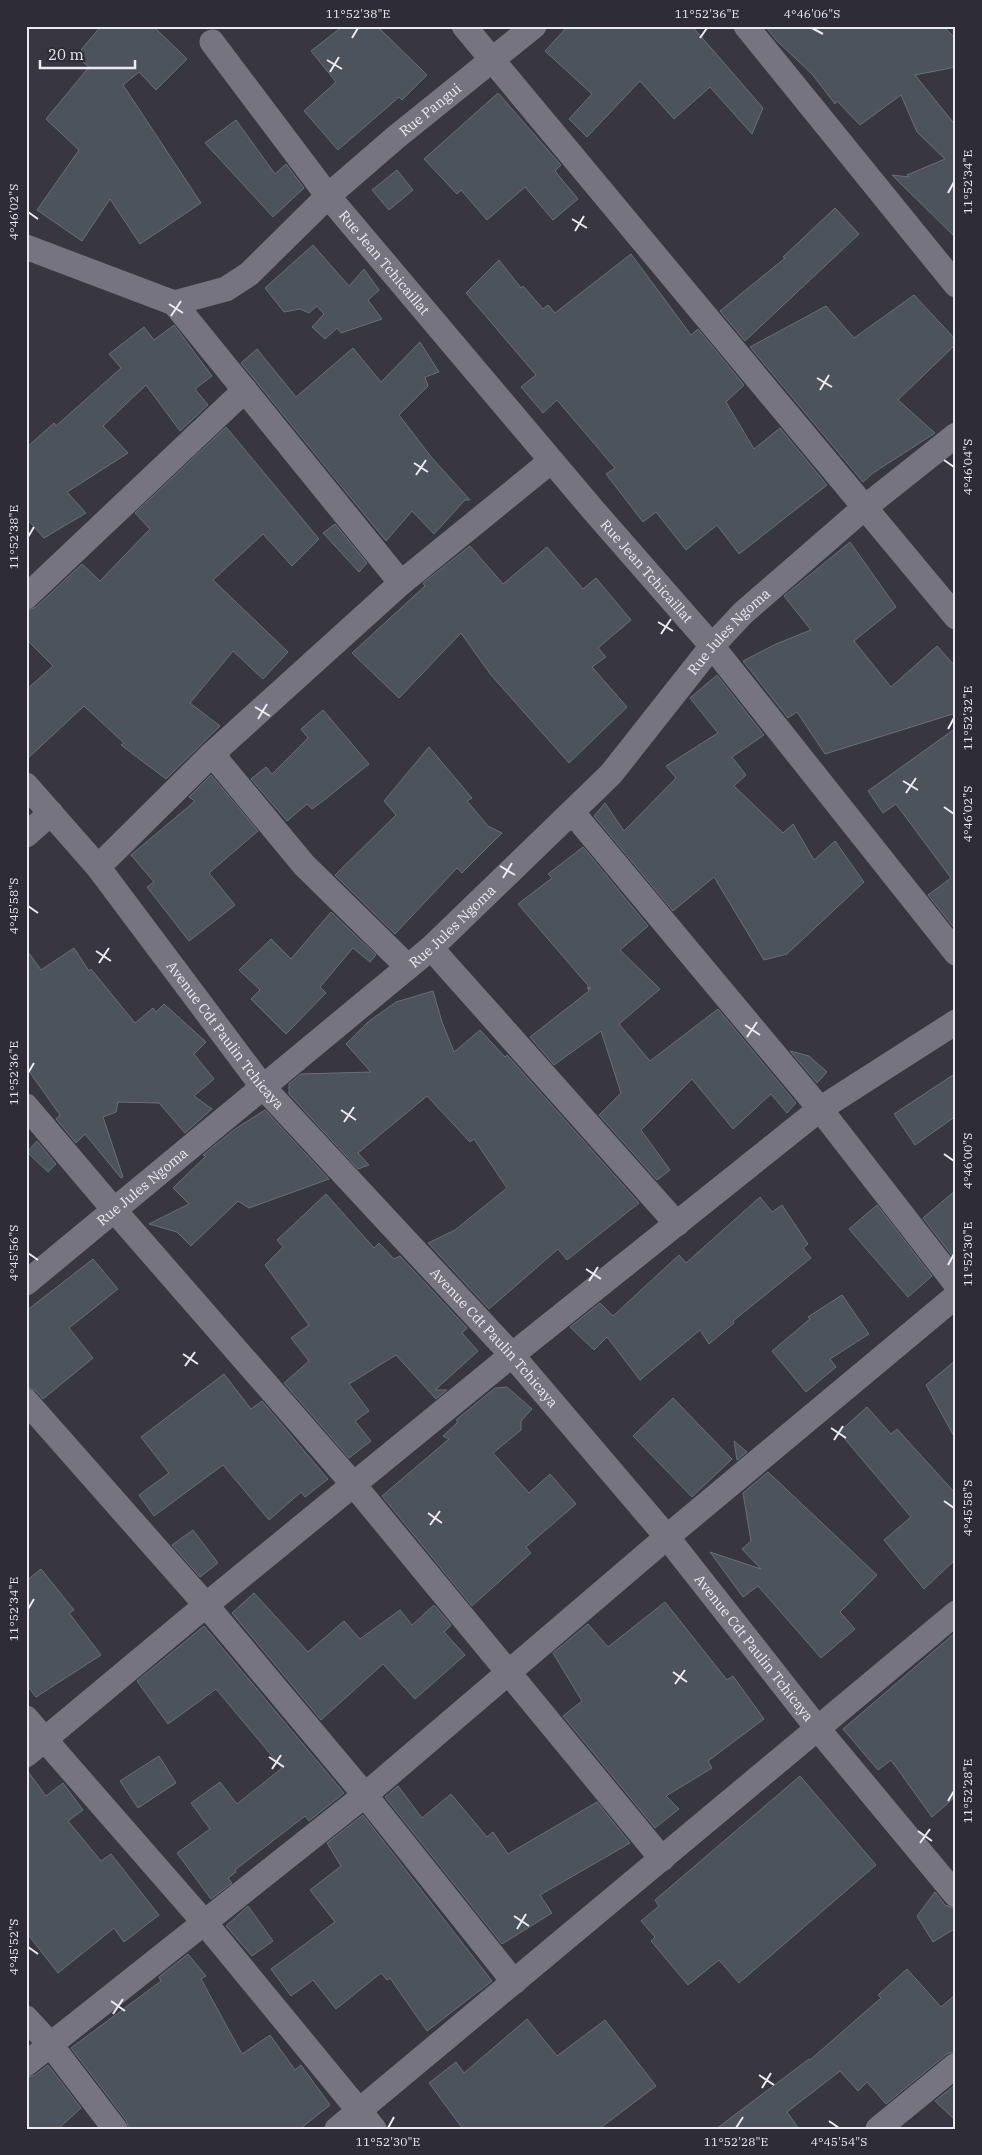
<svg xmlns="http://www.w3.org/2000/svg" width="982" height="2155" font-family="'IBM Plex Serif',serif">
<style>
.building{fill:#4d535c;stroke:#696f79}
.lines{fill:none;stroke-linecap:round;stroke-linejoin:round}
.minor{stroke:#767480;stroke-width:25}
.ticks{fill:none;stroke:#ebeaf1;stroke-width:2}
.labels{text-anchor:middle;stroke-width:4.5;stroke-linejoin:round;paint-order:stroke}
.street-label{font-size:14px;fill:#ebeaf1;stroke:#2e2c36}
.neatline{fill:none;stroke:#ebeaf1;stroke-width:2}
.ticks-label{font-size:12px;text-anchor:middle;fill:#ebeaf1}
</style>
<rect width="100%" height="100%" fill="#383640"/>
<!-- building -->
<g class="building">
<path d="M101,26H153L187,59L156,90L139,72L123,85L201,203L140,244L110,199L82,241L37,210L79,150L46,119L89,67L76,56Z"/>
<path d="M343,26H377L427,75L402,100L399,97L338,150L304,111L336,82L311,51Z"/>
<path d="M568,26H692L763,108L752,134L710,87L674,119L640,81L587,137L569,119L592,94L545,51Z"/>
<path d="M765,26H943L956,39V67L915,75L956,126V238L892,175L909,177L907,175L945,159L917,132L901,95L860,125L837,101L835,104L812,74L777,41Z"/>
<path d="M498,93L561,165L555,171L578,199L553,220L525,187L487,220L461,190L457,194L424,159Z"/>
<path d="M236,120L275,174L286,164L304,188L273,217L205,143Z"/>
<path d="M397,170L413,190L389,210L372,190Z"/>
<path d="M835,208L859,234L745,341L720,311L785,258L783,257Z"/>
<path d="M313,245L349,286L364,269L379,290L368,300L382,319L341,333L337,328L325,339L312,327L324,314L317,306L309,313L300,309L284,312L265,288Z"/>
<path d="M631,254L691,335L698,329L744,385L726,402L754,449L780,428L827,485L739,554L717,525L686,550L656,512L643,522L606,474L615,468L557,400L543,413L521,387L536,375L466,293L499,260L521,288L523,286L543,309L548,305L555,313Z"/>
<path d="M914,295L956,340V344L898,400L935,433L873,473L863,482L750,347L826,306L854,338Z"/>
<path d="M174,325L212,376L195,389L208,405L180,431L146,385L103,426L128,453L67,492L86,513L44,538L26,518V448L54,423L56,426L121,368L109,354L144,327L154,340Z"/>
<path d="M420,342L439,372L425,377L428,386L399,415L432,458L470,500H465L434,534L412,511L386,541L241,363L257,349L296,397L353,348L381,382Z"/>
<path d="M226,427L319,539L292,566L263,534L213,580L288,652L263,679L233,651L190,703L220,726L166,779L121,745L124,743L84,706L26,760V690L53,666L26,639V611L36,607L82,564L100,581L150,529L135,513Z"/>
<path d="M335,524L367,563L359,572L323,533Z"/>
<path d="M850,542L896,607L854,641L891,687L937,646L956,667V713L825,754L797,712L788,718L743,661L776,644L811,630L784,596Z"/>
<path d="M470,546L503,584L547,547L583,589L596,578L631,620L598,648L606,657L592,667L627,707L569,763L491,675L461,633L399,698L352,653L425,586L423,583Z"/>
<path d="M717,675L764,735L732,757L746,775L734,786L783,833L793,824L814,860L835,841L864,882L787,954L764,960L714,877L673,911L594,816L605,803L624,831L676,778L666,766L718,733L690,698Z"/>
<path d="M323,710L369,764L323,801L312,809L307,804L287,821L251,779L266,767L272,774L308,738L301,729Z"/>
<path d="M956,728V930L928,895L951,878L896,804L883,813L868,791Z"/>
<path d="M429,747L472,798L467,801L488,826L502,833L462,873L457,868L395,934L335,875L396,815L384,801Z"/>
<path d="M211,775L258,831L209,873L235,905L189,941L147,887L154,882L131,855L195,801L189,797Z"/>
<path d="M583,847L648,926L620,950L660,989L619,1024L650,1061L718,1009L796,1103L787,1113L771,1094L733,1129L692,1079L641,1130L670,1170L657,1180L599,1115L621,1093L601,1031L554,1065L530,1037L589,991L587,987L591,989L518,904L552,878L548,874Z"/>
<path d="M331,912L376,955L370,962L353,948L320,987L326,993L286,1034L251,999L260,990L239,970L271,939L291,959Z"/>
<path d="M74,948L89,971L91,969L135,1023L153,1008L156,1012L164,1004L206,1042L194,1054L214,1079L194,1096L212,1109L185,1133L159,1103L118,1102L116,1112L103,1117L123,1177L121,1178L85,1134L76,1143L56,1119L60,1115L26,1067V949L41,970Z"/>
<path d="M433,991L442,1022L454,1052L480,1030L505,1057L507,1055L639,1203L567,1260L558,1249L489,1309L428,1243L455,1230L507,1188L474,1139L470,1142L427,1096L358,1153L369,1165L358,1169L289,1094V1084L301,1074L371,1072L346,1044L368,1022L396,1002Z"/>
<path d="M790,1051L809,1056L827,1072L817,1083Z"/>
<path d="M956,1073V1116L915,1145L894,1114Z"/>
<path d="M265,1110L329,1179L249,1208L238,1201L191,1246L177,1232L149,1224L189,1204L173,1188L206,1156L203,1155L235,1129Z"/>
<path d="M37,1141L56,1164L48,1172L27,1152Z"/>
<path d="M956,1190V1255L953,1257L923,1218Z"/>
<path d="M326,1194L374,1248L379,1243L394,1259L400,1256L467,1328L462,1333L478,1351L435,1390H447L436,1399L396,1355L349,1384L369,1411L355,1421L371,1441L349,1458L284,1383L309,1361L291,1338L309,1325L265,1265L283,1247L277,1240Z"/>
<path d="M760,1197L772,1212L782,1205L808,1244L803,1248L811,1258L733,1321L734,1323L709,1344L700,1330L640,1380L607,1337L594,1350L570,1327L600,1303L613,1316L679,1255L686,1263Z"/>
<path d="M877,1205L932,1276L908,1297L849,1229Z"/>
<path d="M93,1259L118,1289L69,1328L93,1358L43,1399L36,1391L26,1387V1311Z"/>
<path d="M842,1295L869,1334L830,1359L836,1367L806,1392L772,1351L810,1319L808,1317Z"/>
<path d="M956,1360V1440L926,1385Z"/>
<path d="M224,1374L251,1409L262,1401L328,1479L305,1497L301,1492L269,1520L223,1465L154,1516L139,1495L169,1473L141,1437Z"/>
<path d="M507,1387L532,1409L521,1421V1430L493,1453L529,1493L550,1474L576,1504L526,1547L531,1553L472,1606L382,1496L449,1439L443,1436L458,1422L456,1420L495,1388Z"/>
<path d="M673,1398L732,1459L692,1497L633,1436Z"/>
<path d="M867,1407L891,1434L897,1429L956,1494V1559L924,1589L884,1540L911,1517L839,1432Z"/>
<path d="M734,1441L747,1452L737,1460Z"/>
<path d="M768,1472L877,1575L840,1612L855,1629L821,1658L758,1586L743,1597L710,1552L761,1569L742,1549L751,1541L743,1493Z"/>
<path d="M193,1530L218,1563L200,1577L172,1545Z"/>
<path d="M41,1569L74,1610L69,1613L101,1655L36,1697L26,1684V1581Z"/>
<path d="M254,1593L308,1652L344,1621L360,1639L400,1610L412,1625L434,1605L451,1625L444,1632L465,1655L415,1699L383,1664L321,1720L232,1613Z"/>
<path d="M665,1602L727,1680L733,1676L764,1719L708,1761L712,1768L666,1796L679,1809L655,1828L563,1716L582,1701L553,1653L588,1624L608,1647Z"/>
<path d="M204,1626L344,1793L309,1821L305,1816L235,1870L236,1872L228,1878L232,1883L211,1899L177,1853L210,1829L191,1803L220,1782L237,1804L282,1768L216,1689L168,1724L137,1681Z"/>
<path d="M956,1632V1796L932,1817L891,1760L878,1770L843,1729Z"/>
<path d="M159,1756L176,1783L138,1808L120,1781Z"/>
<path d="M26,1769L46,1796L63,1783L83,1810L68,1821L101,1861L111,1854L159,1915L124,1942L114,1928L58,1973L26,1932Z"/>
<path d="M800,1776L876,1865L739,1983L719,1960L688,1985L651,1941L655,1937L641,1921L659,1906L655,1900Z"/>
<path d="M398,1786L422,1818L451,1794L487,1837L493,1832L508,1854L597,1802L630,1843L540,1895L552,1913L502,1944L385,1797Z"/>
<path d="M363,1815L492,1981L427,2031L390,1978L387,1980L381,1973L336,2009L313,1980L291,1996L271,1969L335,1922L310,1890L341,1866L327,1843Z"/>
<path d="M935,1892L945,1905L956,1909V1928L933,1942L917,1916Z"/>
<path d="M248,1906L273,1941L252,1956L226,1926Z"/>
<path d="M188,1954L206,1976L201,1979L242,2054L270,2035L295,2070L301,2065L330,2105L300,2129H129L126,2120L71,2048L161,1981L159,1977Z"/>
<path d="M907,1969L941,2007L956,1994L955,2051L947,2054L886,2104L867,2082L858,2091L840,2071L787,2112L799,2129H716L809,2059L810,2060L881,1998L878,1995Z"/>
<path d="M527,2019L557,2056L605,2020L656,2086L599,2129H463L429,2083L456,2062L464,2073Z"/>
<path d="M48,2065L81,2108L58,2129H26V2078L35,2075Z"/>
<path d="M956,2084V2121L935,2101Z"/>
</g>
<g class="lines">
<!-- minor -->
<g class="minor">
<path d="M464,26L956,617"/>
<path d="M746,26L956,285"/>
<path id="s1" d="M212,42L328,196L594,511L712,646L956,953"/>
<path d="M26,247L174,303"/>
<path id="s2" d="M174,303L226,289L249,274L328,196L395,138L534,26"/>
<path d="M174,303L401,583"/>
<path d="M26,597L245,390"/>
<path d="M212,754L304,865L408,967"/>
<path id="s3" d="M26,785L98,867L262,1086L512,1355L667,1537L818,1729L956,1895"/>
<path d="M573,813L820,1109L956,1284"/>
<path d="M26,835L51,813"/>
<path d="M98,867L212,754L401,583L551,461"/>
<path d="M431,948L677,1224"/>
<path d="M26,1106L115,1211L354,1485L662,1859"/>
<path id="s4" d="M26,1283L431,948L611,774L712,646L743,613L864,508L956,435"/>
<path d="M26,1401L206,1605L365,1795L514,1982"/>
<path d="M26,1718L204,1922L374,2129"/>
<path d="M26,1755L206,1605L512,1355L820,1109L956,1022"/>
<path d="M26,2018L50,2044L115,2129"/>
<path d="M26,2064L365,1795L667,1537L956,1296"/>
<path d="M337,2129L956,1613"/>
<path d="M878,2129L956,2065"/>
</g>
</g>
<!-- ticks -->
<path class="ticks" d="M812,28L823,34M352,38L358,28M700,38L707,28M327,60L342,69M330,72L339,57M948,193L954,182M28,212L38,219M572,219L587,228M575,231L584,216M169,304L183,313M171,316L181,301M817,378L832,387M820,390L829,375M944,460L954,467M414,463L428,472M416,475L426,460M28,537L34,527M658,622L673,631M661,634L671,619M255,707L270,716M258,719L267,704M948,729L954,718M903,781L918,790M906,793L916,778M944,807L954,814M500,866L515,875M503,878L512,863M28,906L38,913M96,951L111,961M99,963L109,948M745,1025L760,1035M747,1037L757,1022M28,1073L34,1063M341,1110L356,1120M344,1122L354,1107M944,1154L954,1161M28,1253L38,1260M948,1265L954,1254M586,1269L601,1279M589,1281L598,1267M183,1354L198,1364M185,1366L195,1352M831,1428L846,1438M834,1440L843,1426M944,1501L954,1508M428,1513L442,1523M430,1525L440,1511M28,1609L34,1599M673,1672L687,1682M675,1684L685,1670M269,1757L284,1767M272,1769L281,1755M948,1801L954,1791M918,1831L932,1841M920,1843L930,1829M514,1916L529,1926M517,1929L526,1914M28,1947L38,1954M111,2001L125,2011M113,2014L123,1999M759,2075L774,2085M762,2088L771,2073M829,2121L839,2128M388,2128L394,2117M736,2128L743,2117"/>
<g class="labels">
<!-- street labels -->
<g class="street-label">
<text dy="5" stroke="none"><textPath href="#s2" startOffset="326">Rue Pangui</textPath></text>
<text dy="5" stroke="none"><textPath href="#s1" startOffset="280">Rue Jean Tchicaillat</textPath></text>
<text dy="5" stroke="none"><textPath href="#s1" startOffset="685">Rue Jean Tchicaillat</textPath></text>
<text dy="5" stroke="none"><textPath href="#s4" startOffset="961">Rue Jules Ngoma</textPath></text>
<text dy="5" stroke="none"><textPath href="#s4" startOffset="556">Rue Jules Ngoma</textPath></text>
<text dy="5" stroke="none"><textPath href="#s3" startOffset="320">Avenue Cdt Paulin Tchicaya</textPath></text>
<text dy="5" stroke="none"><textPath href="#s4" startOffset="151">Rue Jules Ngoma</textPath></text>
<text dy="5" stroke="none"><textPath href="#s3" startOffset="725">Avenue Cdt Paulin Tchicaya</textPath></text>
<text dy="5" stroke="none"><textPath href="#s3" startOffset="1130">Avenue Cdt Paulin Tchicaya</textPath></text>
</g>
</g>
<!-- border -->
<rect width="982" height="2155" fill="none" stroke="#2e2c36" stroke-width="55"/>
<!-- scale -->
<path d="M40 60v8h95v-8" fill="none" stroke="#ebeaf1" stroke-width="2.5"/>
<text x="48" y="60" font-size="15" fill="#ebeaf1" stroke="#2e2c36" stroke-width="4" paint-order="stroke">20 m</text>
<rect x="28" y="28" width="926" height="2100" class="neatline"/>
<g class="ticks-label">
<text x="358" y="18">11°52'38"E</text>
<text x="707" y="18">11°52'36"E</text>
<text x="812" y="18">4°46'06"S</text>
<text transform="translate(968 182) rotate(-90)" y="4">11°52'34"E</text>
<text transform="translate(14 212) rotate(-90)" y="4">4°46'02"S</text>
<text transform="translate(968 467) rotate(-90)" y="4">4°46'04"S</text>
<text transform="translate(14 537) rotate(-90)" y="4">11°52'38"E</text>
<text transform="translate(968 718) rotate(-90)" y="4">11°52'32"E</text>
<text transform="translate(968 814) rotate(-90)" y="4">4°46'02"S</text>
<text transform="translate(14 906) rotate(-90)" y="4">4°45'58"S</text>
<text transform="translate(14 1073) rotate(-90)" y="4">11°52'36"E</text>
<text transform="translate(968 1161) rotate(-90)" y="4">4°46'00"S</text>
<text transform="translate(14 1253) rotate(-90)" y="4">4°45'56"S</text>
<text transform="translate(968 1254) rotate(-90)" y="4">11°52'30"E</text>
<text transform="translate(968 1508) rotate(-90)" y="4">4°45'58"S</text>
<text transform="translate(14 1609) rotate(-90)" y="4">11°52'34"E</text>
<text transform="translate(968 1791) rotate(-90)" y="4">11°52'28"E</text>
<text transform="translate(14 1947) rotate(-90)" y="4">4°45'52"S</text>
<text x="388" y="2146">11°52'30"E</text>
<text x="736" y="2146">11°52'28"E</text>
<text x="839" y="2146">4°45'54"S</text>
</g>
</svg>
